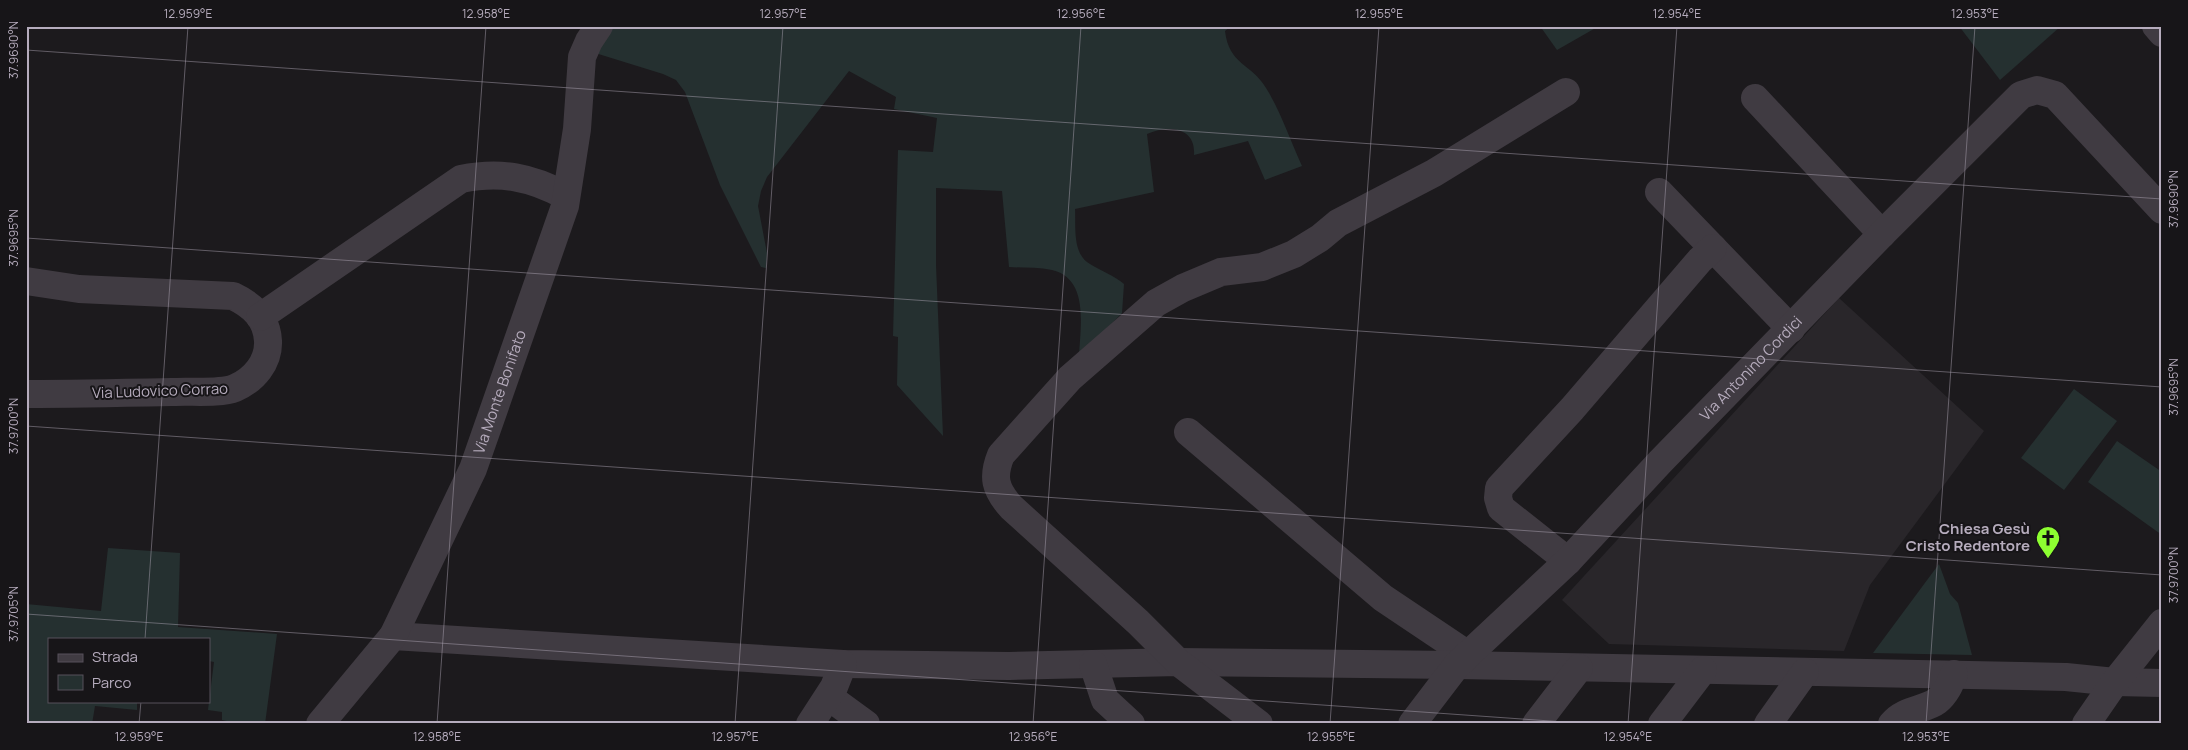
<svg xmlns="http://www.w3.org/2000/svg" width="2188" height="750" font-family="Manrope,sans-serif">
<style>
.built{fill:#29262a}
.green{fill:#253030}
.lines{fill:none;stroke-linecap:round;stroke-linejoin:round}
.minor{stroke:#403b42;stroke-width:28}
.ticks{fill:none;stroke:#b6acbd;stroke-width:1;stroke-opacity:0.45}
.labels{text-anchor:middle;stroke-width:4;stroke-linejoin:round;paint-order:stroke}
.street-label{font-size:15px;fill:#b6acbd;stroke:#171518}
.poi-label{font-size:15px;font-weight:bold;fill:#b6acbd;stroke:#171518;text-anchor:end}
.neatline{fill:none;stroke:#b6acbd;stroke-width:2}
.ticks-label{font-size:12px;text-anchor:middle;fill:#b6acbd}
</style>
<rect width="100%" height="100%" fill="#1c1a1d"/>
<!-- built -->
<path class="built" d="M1839,298L1984,431L1870,585L1844,651L1609,644L1562,600Z"/>
<!-- green -->
<g class="green">
<path d="M606,26H1231L1225,31C1229,65 1251,63 1266,88C1281,112 1290,140 1302,166L1265,180L1248,141L1194,155C1196,126 1167,125 1147,134L1154,192L1075,209C1076,226 1072,254 1090,264C1101,271 1113,275 1124,284L1122,313L1079,357C1080,328 1090,279 1052,270C1038,267 1023,268 1009,267L1002,191L936,188V265L943,436L897,385L898,337L893,336L898,150L933,152L937,118L894,109L896,97L849,71L767,177L761,191L758,206L767,253L766,268L761,267L720,185L685,92L676,80L663,74L592,52Z"/>
<path d="M1540,26H1599L1557,50Z"/>
<path d="M1959,26H2061L2000,80Z"/>
<path d="M2074,389L2117,421L2064,490L2021,458Z"/>
<path d="M2117,441L2162,472V535L2088,482Z"/>
<path d="M108,548L180,553L178,627L277,634L265,724H241L222,720V712L208,710L214,662L209,661V639H49V701H137V710L95,706L92,724H26V604L101,611Z"/>
<path d="M1939,564L1950,594L1958,603L1972,655L1873,653Z"/>
</g>
<g class="lines">
<!-- minor -->
<g class="minor">
<path d="M2156,26L2162,33"/>
<path d="M1755,98L1882,234"/>
<path d="M1659,192L1791,329"/>
<path d="M26,281L79,289L233,296C252,305 267,318 268,341C269,362 254,380 235,388C220,394 191,391 175,392C125,393 76,394 26,394"/>
<path d="M260,317L461,179C501,171 531,177 566,196"/>
<path d="M1188,432L1383,598L1468,655"/>
<path d="M1568,561L1501,508L1498,498L1499,488L1572,409L1700,260L1713,248"/>
<path d="M393,636L843,664L1009,666L1178,662L1457,665L2066,677L2115,682L2162,683"/>
<path d="M1093,664L1105,700L1131,724"/>
<path d="M829,697L866,724"/>
<path id="s1" d="M320,724L393,636L473,469L565,206L577,129L582,57L589,41L599,26"/>
<path d="M810,724L834,687L843,664"/>
<path d="M1259,724L1178,662L1138,622L1011,507C995,489 992,477 1001,455L1070,378L1156,303L1183,288L1221,272L1262,267L1294,254L1320,238L1338,223L1434,173L1566,92"/>
<path id="s2" d="M1412,724L1457,665L1568,561L1660,462L1882,234L2021,95L2037,90L2055,95L2162,210"/>
<path d="M1536,724L1579,668"/>
<path d="M1662,724L1703,670"/>
<path d="M1768,724L1805,672"/>
<path d="M1892,724C1904,709 1925,710 1937,701C1946,694 1950,684 1954,674"/>
<path d="M2086,724L2115,682L2162,623"/>
</g>
</g>
<!-- ticks -->
<path class="ticks" d="M26,50L2162,199M26,238L2162,387M26,426L2162,575M26,614L1593,724M145,639L188,26M139,724L141,701M437,724L486,26M735,724L783,26M1033,724L1081,26M1330,724L1379,26M1628,724L1677,26M1926,724L1975,26"/>
<!-- icons -->
<defs>
<g id="church-pin" transform="scale(1.25)"><path d="M0 17L-7.5 6A9.5 9.5 0 1 1 7.5 6Z" fill="#8dfe31" stroke="#171518"/><path d="M-1.2-6h2.4v3.5h3.3v2.4h-3.3V6h-2.4V-.1h-3.3v-2.4h3.3Z" fill="#111"/></g>
</defs>
<g fill-rule="evenodd">
<use href="#church-pin" x="2048" y="538"/>
</g>
<g class="labels">
<!-- street labels -->
<g class="street-label">
<text dy="5" stroke="none"><textPath href="#s2" startOffset="492">Via Antonino Cordici</textPath></text>
<text transform="translate(160 391) rotate(-2)" y="5">Via Ludovico Corrao</text>
<text dy="5" stroke="none"><textPath href="#s1" startOffset="381">Via Monte Bonifato</textPath></text>
</g>
<!-- poi labels -->
<g class="poi-label">
<text x="2030" y="534">Chiesa Gesù<tspan x="2030" dy="17">Cristo Redentore</tspan></text>
</g>
</g>
<!-- border -->
<rect width="2188" height="750" fill="none" stroke="#171518" stroke-width="55"/>
<!-- legend -->
<rect x="48" y="638" width="162" height="65" fill="#171518" stroke="#57515a"/>
<rect x="58" y="654" width="25" height="8" fill="#403b42" stroke="#57515a"/>
<text x="92" y="662" font-size="15" fill="#b6acbd">Strada</text>
<rect x="58" y="675" width="25" height="15" fill="#253030" stroke="#57515a"/>
<text x="92" y="688" font-size="15" fill="#b6acbd">Parco</text>
<rect x="28" y="28" width="2132" height="694" class="neatline"/>
<g class="ticks-label">
<text x="188" y="18">12.959°E</text>
<text x="486" y="18">12.958°E</text>
<text x="783" y="18">12.957°E</text>
<text x="1081" y="18">12.956°E</text>
<text x="1379" y="18">12.955°E</text>
<text x="1677" y="18">12.954°E</text>
<text x="1975" y="18">12.953°E</text>
<text transform="translate(14 50) rotate(-90)" y="4">37.9690°N</text>
<text transform="translate(2174 199) rotate(-90)" y="4">37.9690°N</text>
<text transform="translate(14 238) rotate(-90)" y="4">37.9695°N</text>
<text transform="translate(2174 387) rotate(-90)" y="4">37.9695°N</text>
<text transform="translate(14 426) rotate(-90)" y="4">37.9700°N</text>
<text transform="translate(2174 575) rotate(-90)" y="4">37.9700°N</text>
<text transform="translate(14 614) rotate(-90)" y="4">37.9705°N</text>
<text x="139" y="741">12.959°E</text>
<text x="437" y="741">12.958°E</text>
<text x="735" y="741">12.957°E</text>
<text x="1033" y="741">12.956°E</text>
<text x="1331" y="741">12.955°E</text>
<text x="1628" y="741">12.954°E</text>
<text x="1926" y="741">12.953°E</text>
</g>
</svg>
